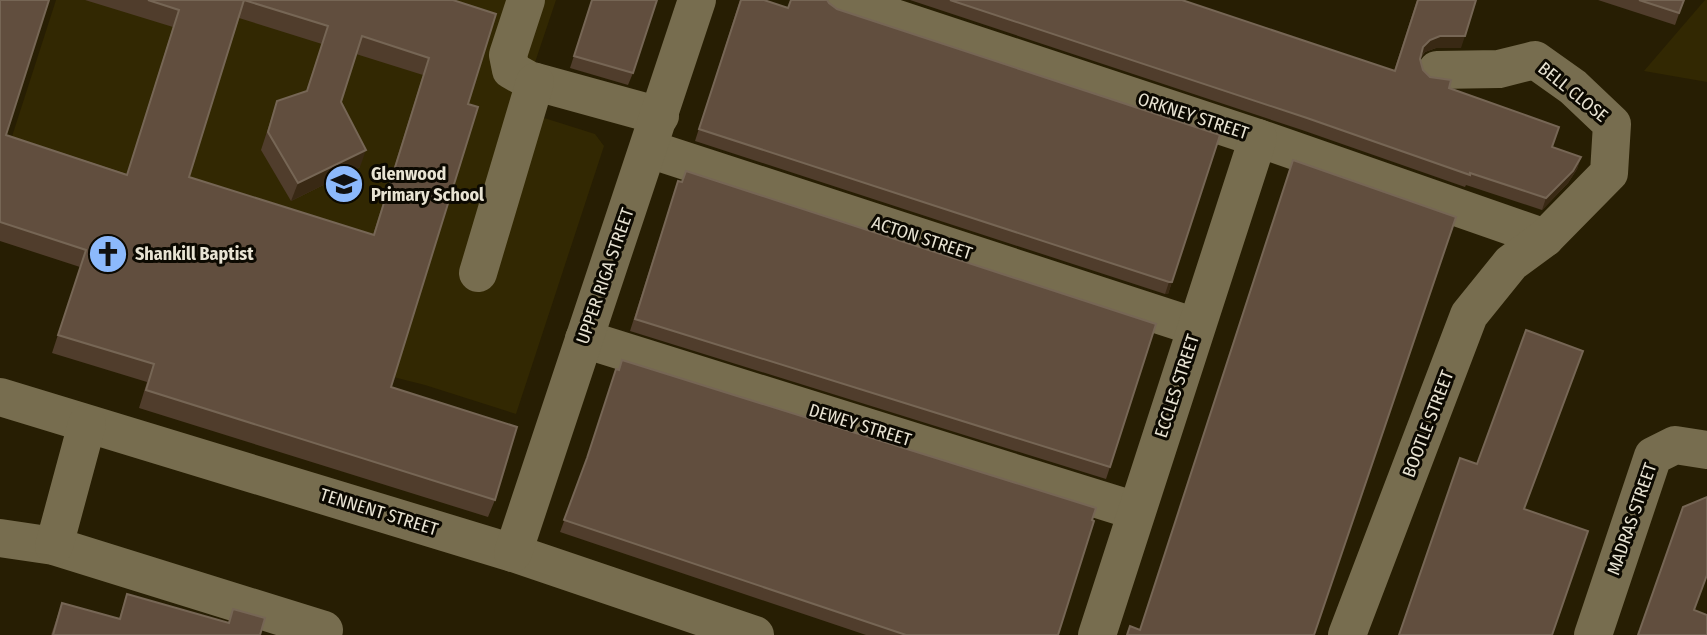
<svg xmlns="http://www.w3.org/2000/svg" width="1707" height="635" font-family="'Fira Sans Condensed',sans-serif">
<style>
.built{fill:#322802}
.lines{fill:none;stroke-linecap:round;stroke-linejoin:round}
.minor{stroke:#776d4f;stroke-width:38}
.wall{fill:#503d2c;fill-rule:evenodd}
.shaded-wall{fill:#392914}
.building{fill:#614e3e;stroke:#766655;stroke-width:2}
.labels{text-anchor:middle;stroke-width:6;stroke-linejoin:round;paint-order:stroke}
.street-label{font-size:18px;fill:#e8e3d3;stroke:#0c0901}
.poi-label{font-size:18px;font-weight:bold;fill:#e8e3d3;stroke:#0c0901;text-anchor:start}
</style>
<rect width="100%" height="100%" fill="#271e03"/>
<!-- built -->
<g class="built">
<path d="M56,0H556L519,110L595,134L604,146L516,414L425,385L163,319L6,155Z"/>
<path d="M1705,0H1707V82L1644,71Z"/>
</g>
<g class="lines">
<!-- minor -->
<g class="minor">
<path d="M526,0L508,55L511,70L529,80L660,116"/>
<path d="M840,0L1258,138L1545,238"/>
<path d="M649,149L1196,327"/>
<path d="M478,273L535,82"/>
<path d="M584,339L1136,511"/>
<path d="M0,397L513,553L755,635"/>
<path d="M0,538L54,546L324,630"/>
<path d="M54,546L87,424"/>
<path d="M513,553L697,0"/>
<path d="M1097,635L1258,138"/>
<path d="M1347,635L1469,315L1511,263L1545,238L1609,173L1612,124L1573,87L1535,60L1499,69L1437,70"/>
<path d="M1593,635L1653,456L1675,445L1707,450"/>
</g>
</g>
<!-- wall -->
<g class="wall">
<path d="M0,0L6,135L127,174L173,27L85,0H453L468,104L391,387L495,500L488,517L139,408L147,382L52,353L80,267L0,241ZM239,18L322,44L306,92L277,101L261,150L291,201L360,167L341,102L356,54L423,75L373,235L189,177Z"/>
<path d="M592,0L633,73L628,85L570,68Z"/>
<path d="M740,0L788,8L829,3L837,9L1220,135L1168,294H1165L695,141Z"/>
<path d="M910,0H1182L1394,71L1417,0L1461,48H1436L1425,52L1420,59L1423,70L1430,77L1552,147L1581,157L1577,169L1568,183L1542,210L1466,185L1465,187L1302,130Z"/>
<path d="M1598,0H1684L1675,25Z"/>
<path d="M686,171L1110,467L1106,479L630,331L674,193L678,181L682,182Z"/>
<path d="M616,369L1058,635H866L560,532L584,468Z"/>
<path d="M127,594L228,623L233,609L260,635H51L62,603L119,619Z"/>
</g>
<!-- shaded-wall -->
<g class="shaded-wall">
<path d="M1440,36H1465L1461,48H1436L1425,52L1418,59L1423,47L1430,40Z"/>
<path d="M366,150L360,167L291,201L298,183Z"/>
<path d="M1581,157L1577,169L1568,183L1542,210L1546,198Z"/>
<path d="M1169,282H1172L1168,294H1165Z"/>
</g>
<!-- building -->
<g class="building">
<path d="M0,0H49L6,135L127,175L179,10L148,0H244L189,177L374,235L429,58L362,36L341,102L366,150L298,183L268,132L277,101L307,91L328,26L244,0H453L496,14L468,104L478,107L391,387L517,427L495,500L146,390L154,364L58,335L86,250L0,222Z"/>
<path d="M592,0H657L633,73L574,56Z"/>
<path d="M741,0H764L788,8L791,0H827L829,3L837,9L1220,135L1172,282H1169L699,129Z"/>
<path d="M950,0H1182L1395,71L1418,0H1476L1465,36H1440L1430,40L1423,47L1420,59L1423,70L1430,77L1451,80L1449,88L1559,127L1552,147L1581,157L1573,171L1546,198L1470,173V175L1307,118Z"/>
<path d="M1639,0H1684L1679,13Z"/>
<path d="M1293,160L1456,217L1314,635H1127L1130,626L1140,630Z"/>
<path d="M686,171L1156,324L1110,467L635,319L678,181L682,182Z"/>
<path d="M1526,330L1583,351L1524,509L1588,531L1552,635H1399L1460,458L1477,464Z"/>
<path d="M622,360L1096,508L1092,520L1094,521L1058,635H906L564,520L587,458L616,369L619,370Z"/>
<path d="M1707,497V575L1694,610L1707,615V635H1638L1683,507Z"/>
<path d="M127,594L229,623L233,609L265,618L260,635H53L62,603L120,619Z"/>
</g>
<!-- icons -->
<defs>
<g id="school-disc" transform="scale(2.0125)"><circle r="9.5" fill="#8cb9fc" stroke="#0c0901"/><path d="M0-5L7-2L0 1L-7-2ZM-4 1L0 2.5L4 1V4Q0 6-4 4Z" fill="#111"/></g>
<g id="church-disc" transform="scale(2.0125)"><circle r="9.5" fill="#8cb9fc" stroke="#0c0901"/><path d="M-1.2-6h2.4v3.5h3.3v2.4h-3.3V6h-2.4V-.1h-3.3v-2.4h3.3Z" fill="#111"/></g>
</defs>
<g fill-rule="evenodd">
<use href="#school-disc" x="344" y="184"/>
<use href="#church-disc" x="108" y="254"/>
</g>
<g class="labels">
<!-- street labels -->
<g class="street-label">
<text transform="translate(1573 92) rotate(39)" y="6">BELL CLOSE</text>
<text transform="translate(1193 116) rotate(18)" y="6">ORKNEY STREET</text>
<text transform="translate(922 238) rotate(18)" y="6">ACTON STREET</text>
<text transform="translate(605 276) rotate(-71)" y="6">UPPER RIGA STREET</text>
<text transform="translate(1177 386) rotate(-72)" y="6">ECCLES STREET</text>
<text transform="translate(1428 424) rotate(-69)" y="6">BOOTLE STREET</text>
<text transform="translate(860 425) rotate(17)" y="6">DEWEY STREET</text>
<text transform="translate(379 512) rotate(17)" y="6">TENNENT STREET</text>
<text transform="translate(1632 519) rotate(-71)" y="6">MADRAS STREET</text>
</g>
<!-- poi labels -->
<g class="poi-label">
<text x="371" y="180">Glenwood<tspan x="371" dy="21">Primary School</tspan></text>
<text x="135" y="260">Shankill Baptist</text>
</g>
</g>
</svg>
